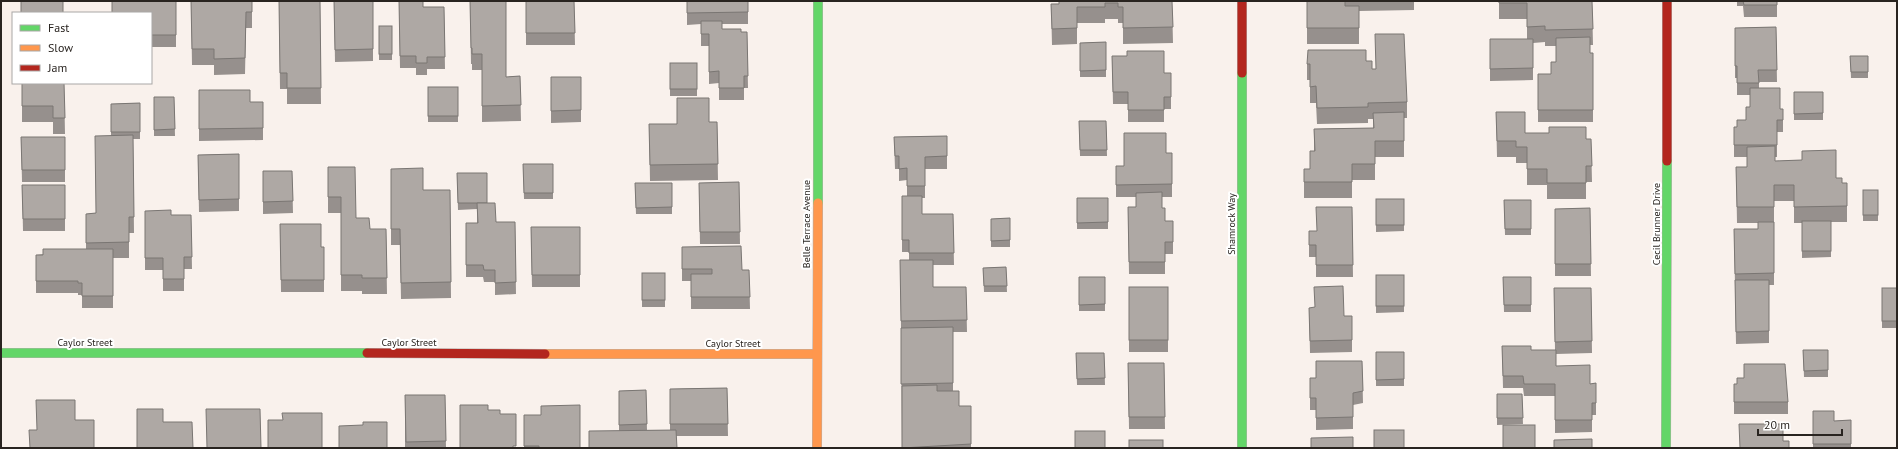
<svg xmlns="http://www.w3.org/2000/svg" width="1898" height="449" font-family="'PT Sans',sans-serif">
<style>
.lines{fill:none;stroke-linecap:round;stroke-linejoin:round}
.fast-casing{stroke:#b5b0ac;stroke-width:10}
.slow-casing{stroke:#b5b0ac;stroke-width:10}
.jam-casing{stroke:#b5b0ac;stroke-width:10}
.fast{stroke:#63d668;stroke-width:9}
.slow{stroke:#ff974d;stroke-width:9}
.jam{stroke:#b3261e;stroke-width:9}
.wall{fill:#96908d}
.building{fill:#aea8a4;stroke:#7a7673}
.labels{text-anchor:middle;stroke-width:4;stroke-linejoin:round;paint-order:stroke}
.street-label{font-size:10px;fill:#292420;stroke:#fff}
</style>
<rect width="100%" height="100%" fill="#f9f1ec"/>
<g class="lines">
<!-- fast casing -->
<g class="fast-casing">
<g id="fast">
<path d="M1242,73V448"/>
<path d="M818,203V1"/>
<path d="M1,353H367"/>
<path d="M1666,448L1667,161"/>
</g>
</g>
<!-- slow casing -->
<g class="slow-casing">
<g id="slow">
<path d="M545,354H817"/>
<path d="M817,448L818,203"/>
</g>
</g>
<!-- jam casing -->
<g class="jam-casing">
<g id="jam">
<path d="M1242,1V73"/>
<path d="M1667,161V1"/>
<path d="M367,353L545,354"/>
</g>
</g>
<!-- fast -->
<use href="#fast" class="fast"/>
<!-- slow -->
<use href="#slow" class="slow"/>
<!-- jam -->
<use href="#jam" class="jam"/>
</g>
<!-- wall -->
<g class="wall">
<path d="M176,1V47H151V13Z"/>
<path d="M191,1H252V28H246L245,74L214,75V65H192Z"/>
<path d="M279,1H320L321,104H287V89H280Z"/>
<path d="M334,1H373V61L335,62Z"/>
<path d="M399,1L423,7H444L445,69H427V75H416V68H400Z"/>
<path d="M470,1L506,77L520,76L521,121L482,122V70H472V64H471Z"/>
<path d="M526,1H574L575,45H526Z"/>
<path d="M687,1H748V24H722V29L741,32H747L748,88H744V100H719V83L709,84V46H701V24L687,25Z"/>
<path d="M1172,1L1173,43L1123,44V23H1118V19H1105V23H1077V44L1052,45L1051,4Z"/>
<path d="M1307,1H1414V10L1359,11V44H1307Z"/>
<path d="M1499,1H1592L1593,45H1590V53H1593V122H1538V74H1551L1556,62V46H1545V42L1533,43V80L1490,81V39H1527V19H1499Z"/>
<path d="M1737,1H1777V17H1744L1743,6H1737Z"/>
<rect x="1795" y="1" width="18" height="1"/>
<rect x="379" y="26" width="13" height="34"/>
<path d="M1776,27L1777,82H1759V88L1780,109H1783V132H1777V157H1775V161L1802,160V151L1842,183H1847V222H1831V257L1802,258V223H1794V201H1774V285H1769V343L1736,344L1734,229H1758V223H1737L1736,167H1747V157H1734V127H1737L1746,120V107H1750V95H1737V78H1735V28Z"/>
<path d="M1106,42V77H1080V43Z"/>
<path d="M1127,51L1164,73L1171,97V109H1164V122H1128V104H1113L1112,56H1127Z"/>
<path d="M1850,56H1868V78H1851Z"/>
<path d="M1366,61L1372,69L1407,102V118H1404V157H1375V180H1352V198H1304V169H1310V151H1314V129L1373,128V119H1368V123L1317,124L1316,103H1310V80H1307V64Z"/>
<rect x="670" y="63" width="27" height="33"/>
<path d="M551,77H581V122L551,123Z"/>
<path d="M22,83H64L65,134H53V122H22Z"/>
<rect x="428" y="87" width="30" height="35"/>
<path d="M199,90L250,102H263V140L199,141Z"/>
<rect x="1794" y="92" width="29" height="28"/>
<path d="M154,97H174L175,136H154Z"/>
<path d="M140,103V139H133L134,233H129V258H113V308H82V295H78V293H36V255L86,249V214L96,213L111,135V104Z"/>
<path d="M1496,112L1525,133L1586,139H1591L1592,182H1586V199H1547V185H1527V163H1516V157H1497Z"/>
<path d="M1079,121H1106L1107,156H1080Z"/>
<path d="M709,122H717L718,180L650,181L649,124H677Z"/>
<path d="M947,136V169H925V198H922V214H953L954,265H933V287H966L967,332H953V391L959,406H971V448H902L901,340V328L900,260H909V252H902V196H907V180L899,181V169H895L894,137Z"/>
<path d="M21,137H65V182H22Z"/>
<path d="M1166,153H1172V197H1162V208L1165,221H1173V254H1165V274H1129L1128,207H1136V197H1116V166H1124Z"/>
<path d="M239,154V211L199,212L198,155Z"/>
<path d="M523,164H553V199H524Z"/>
<path d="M328,167L356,218L370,229H386L387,294H362V291H341V213H328Z"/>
<path d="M391,169L423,190H450L451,298L401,299L400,245H391Z"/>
<path d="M263,171H292L293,213L263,214Z"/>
<path d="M457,173L487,203L496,222H515L516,294L495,295V282H484L483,277H466V223H477V209L458,210Z"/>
<path d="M739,182L740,244H700L699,183Z"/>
<path d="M635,183H672V214H636Z"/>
<path d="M22,185H65V231H23Z"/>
<rect x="1863" y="190" width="15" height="31"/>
<rect x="1077" y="198" width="31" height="31"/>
<path d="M1376,199H1404V231L1376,232Z"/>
<path d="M1504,200H1531V235H1505Z"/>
<path d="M1352,207L1353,277H1316V257H1309V231H1317Z"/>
<path d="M1590,208L1591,276H1555V209Z"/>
<path d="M145,211L171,215H191L192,269H184V291H163V270H145Z"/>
<path d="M1010,218V247H991V219Z"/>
<path d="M280,224L321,247H324V292H281Z"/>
<path d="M531,227H580V287H532Z"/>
<path d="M682,247L742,270H749L750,309H691V281H682Z"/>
<path d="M1006,267L1007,292H984L983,268Z"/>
<rect x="642" y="273" width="23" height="34"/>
<path d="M1376,275H1404V312L1376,313Z"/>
<rect x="1079" y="277" width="26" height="34"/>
<path d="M1503,277H1531V312H1504Z"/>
<rect x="1129" y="287" width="39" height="65"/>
<path d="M1554,288H1591L1592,353L1556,354V366L1590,384L1596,383V415H1592V432L1555,433V396H1524L1523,388H1503L1502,346L1531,350H1555Z"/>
<rect x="1882" y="288" width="15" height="40"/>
<path d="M1309,308L1344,316H1352V352L1310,353Z"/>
<path d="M1803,350H1828V377H1804Z"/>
<rect x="1376" y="352" width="28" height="34"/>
<path d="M1076,353H1104L1105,385H1077Z"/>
<path d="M1362,361L1363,403L1353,405V429L1316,430V410H1310V378H1316Z"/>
<path d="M1128,363H1164L1165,429H1129Z"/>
<path d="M1744,364L1788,402V414H1734V384H1737L1744,378Z"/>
<path d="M727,388L728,436H676L619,431V391L646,390L647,430H670V389Z"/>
<path d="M1497,394H1522L1523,424L1497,425Z"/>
<path d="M405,395H445L446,448H405Z"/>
<path d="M1813,411L1834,421L1851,420V448H1813Z"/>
<path d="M524,415L580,448H524Z"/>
</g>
<!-- building -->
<g class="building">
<rect x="21" y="1" width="42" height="12"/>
<path d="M112,1H176V35H151V13H112Z"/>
<path d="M191,1H252V12H246L245,58L214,59V49H192Z"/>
<path d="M279,1H320L321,88H287V73H280Z"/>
<path d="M334,1H373V49L335,50Z"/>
<path d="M399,1H423V7H444L445,57H427V63H416V56H400Z"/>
<path d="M470,1H506V77L520,76L521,105L482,106V54H472V48H471Z"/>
<path d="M526,1H574L575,33H526Z"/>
<path d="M687,1H748V12L687,13Z"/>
<path d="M1059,1H1172L1173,27L1123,28V7H1118V3H1105V7H1077V28L1052,29L1051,4H1059Z"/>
<path d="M1307,1H1345V6H1359V28H1307Z"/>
<path d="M1499,1H1592L1593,29L1545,30V26L1527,27V3H1499Z"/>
<path d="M1743,1H1777V5H1744Z"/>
<path d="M701,21H722V29H741V32H747L748,76H744V88H719V71L709,72V34H701Z"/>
<rect x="379" y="26" width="13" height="28"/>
<path d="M1776,27L1777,70H1758L1759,83H1737V66H1735V28Z"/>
<path d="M1375,34H1404L1407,102L1368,103V107L1317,108L1316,86L1310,87V64H1307L1308,50H1366V61H1372V69H1376Z"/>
<path d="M1590,37V53H1593V110H1538V74H1551V62H1556V38Z"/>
<path d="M1490,39H1533V68L1490,69Z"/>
<path d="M1106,42V70L1080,71V43Z"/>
<path d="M1127,51H1164V73H1171V97H1164V110H1128V92H1113L1112,56H1127Z"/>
<path d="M1850,56H1868V72H1851Z"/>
<rect x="670" y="63" width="27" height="26"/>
<path d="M551,77H581V110L551,111Z"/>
<path d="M22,83H64L65,118H53V106H22Z"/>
<rect x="428" y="87" width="30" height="29"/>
<path d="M1750,88H1780V109H1783V120H1777V145H1734V127H1737V120H1746V107H1750Z"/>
<path d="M199,90H250V102H263V128L199,129Z"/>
<path d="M1794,92H1823V113L1794,114Z"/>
<path d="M154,97H174L175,129L154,130Z"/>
<path d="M677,98H709V122H717L718,164L650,165L649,124H677Z"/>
<path d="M140,103V132H111V104Z"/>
<path d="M1404,112V141H1375V164H1352V182H1304V169H1310V151H1315L1314,129L1374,128L1373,113Z"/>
<path d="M1496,112H1525V133H1549V127H1586V139H1591L1592,166H1586V183H1547V169H1527V147H1516V141H1497Z"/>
<path d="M1079,121H1106L1107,150H1080Z"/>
<path d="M1124,133H1166V153H1172V184L1116,185V166H1124Z"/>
<path d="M133,135L134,217H129V242L86,243V214L96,213L95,136Z"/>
<path d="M947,136V156L925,157V186H907V168L899,169V156H895L894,137Z"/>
<path d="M21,137H65V170H22Z"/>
<path d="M1775,146V161L1802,160V151L1836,150V178H1842V183H1847V206L1794,207V185H1774V207H1737L1736,167H1747V147Z"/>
<path d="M239,154V199L199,200L198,155Z"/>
<path d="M523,164H553V193H524Z"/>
<path d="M328,167H355L356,218H369L370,229H386L387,278H362V275H341V197H328Z"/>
<path d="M423,168V190H450L451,282L401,283L400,229H391V169Z"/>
<path d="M263,171H292L293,201L263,202Z"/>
<path d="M457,173H487V203H458Z"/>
<path d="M739,182L740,232H700L699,183Z"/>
<path d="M635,183H672V207L636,208Z"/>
<path d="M22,185H65V219H23Z"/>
<rect x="1863" y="190" width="15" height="25"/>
<path d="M1162,192V208H1165V221H1173V242H1165V262H1129L1128,207H1136V193Z"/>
<path d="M902,196H922V214H953L954,253H909V240H902Z"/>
<path d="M1077,198H1108V222L1077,223Z"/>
<rect x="1376" y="199" width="28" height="26"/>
<path d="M1504,200H1531V229H1505Z"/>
<path d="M477,203H495L496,222H515L516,282L495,283V270H484L483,265H466V223H478Z"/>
<path d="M1316,207H1352L1353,265H1316V245H1309V231H1317Z"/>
<path d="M1590,208L1591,264H1555V209Z"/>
<path d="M171,210V215H191L192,257H184V279H163V258H145V211Z"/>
<path d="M1010,218V240L991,241V219Z"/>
<rect x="1802" y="221" width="29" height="30"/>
<path d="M1758,222H1774V273L1735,274L1734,229H1758Z"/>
<path d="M280,224H321V247H324V280H281Z"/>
<path d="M531,227H580V275H532Z"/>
<path d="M741,246L742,270H749L750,297H691V274H712V269H682V247Z"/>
<path d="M43,249H113V296H82V283H78V281H36V255H43Z"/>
<path d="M900,260H933V287H966L967,320L901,321Z"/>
<path d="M1006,267L1007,286H984L983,268Z"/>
<rect x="642" y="273" width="23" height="27"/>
<rect x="1376" y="275" width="28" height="31"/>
<path d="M1079,277H1105V304L1079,305Z"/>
<path d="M1503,277H1531V305H1504Z"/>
<path d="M1735,280H1769V331L1736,332Z"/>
<path d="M1343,286L1344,316H1352V340L1310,341L1309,308L1315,307L1314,287Z"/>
<rect x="1129" y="287" width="39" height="53"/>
<path d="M1554,288H1591L1592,341L1555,342Z"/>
<rect x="1882" y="288" width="15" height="33"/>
<path d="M953,327V383L901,384V328Z"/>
<path d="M1502,346H1531V350H1556V366L1590,365V384L1596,383V403H1592V420H1555V384H1524L1523,376H1503Z"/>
<path d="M1803,350H1828V370L1804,371Z"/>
<path d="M1376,352H1404V379L1376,380Z"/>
<path d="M1076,353H1104L1105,378L1077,379Z"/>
<path d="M1316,361H1362L1363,391L1353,393V417L1316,418V398H1310V378H1316Z"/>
<path d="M1128,363H1164L1165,417H1129Z"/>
<path d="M1744,364H1785L1788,402H1734V384H1737V378H1744Z"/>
<path d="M937,385V391H959V406H971V444L902,448V386Z"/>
<path d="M727,388L728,424H670V389Z"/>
<path d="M646,390L647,424L619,425V391Z"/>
<path d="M1497,394H1522L1523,418H1497Z"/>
<path d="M405,395H445L446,441L406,442Z"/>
<path d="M36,400H75V420H94V448H30L29,430H37Z"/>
<path d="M460,405H488V410H500V414H516V446H513V448H460Z"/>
<path d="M580,405V448H539V446H524V415H541V406Z"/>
<path d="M137,409H163V422H192L193,448H137Z"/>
<path d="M206,409H260L261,448H207Z"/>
<path d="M1813,411H1834V421L1851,420V444H1813Z"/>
<path d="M282,413H322V448H268V420H283Z"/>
<path d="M363,422H387V448H339V426L363,425Z"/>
<path d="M1739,424H1783V441H1789V448H1740Z"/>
<rect x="1503" y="425" width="32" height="23"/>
<path d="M676,430L677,448H589V431Z"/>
<rect x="1374" y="430" width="30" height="18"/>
<rect x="1075" y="431" width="30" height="17"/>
<path d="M1353,437V448H1311V438Z"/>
<path d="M1592,439V448H1554V440Z"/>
<rect x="1129" y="440" width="34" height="8"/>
</g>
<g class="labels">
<!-- street labels -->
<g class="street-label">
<text transform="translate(806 224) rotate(-90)" y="4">Belle Terrace Avenue</text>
<text transform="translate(1231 224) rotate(-90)" y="4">Shamrock Way</text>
<text transform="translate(1656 224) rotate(-90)" y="4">Cecil Brunner Drive</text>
<text x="85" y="346">Caylor Street</text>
<text x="409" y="346">Caylor Street</text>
<text x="733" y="347">Caylor Street</text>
</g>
</g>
<!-- border -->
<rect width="1898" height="449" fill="none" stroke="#292420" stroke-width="4"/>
<!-- legend -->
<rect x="12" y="12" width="140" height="72" fill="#ffffff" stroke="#a9a7a6"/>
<rect x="20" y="25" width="20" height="6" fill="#63d668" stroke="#a9a7a6"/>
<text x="48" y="32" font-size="12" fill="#292420">Fast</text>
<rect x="20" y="45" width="20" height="6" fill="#ff974d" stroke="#a9a7a6"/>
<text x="48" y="52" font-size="12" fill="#292420">Slow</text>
<rect x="20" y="65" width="20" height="6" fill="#b3261e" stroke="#a9a7a6"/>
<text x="48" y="72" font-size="12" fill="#292420">Jam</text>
<!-- scale -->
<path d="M1758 429v6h84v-6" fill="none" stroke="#292420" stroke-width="2"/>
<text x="1764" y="429" font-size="12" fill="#292420" stroke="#ffffff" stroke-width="3" paint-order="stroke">20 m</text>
</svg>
